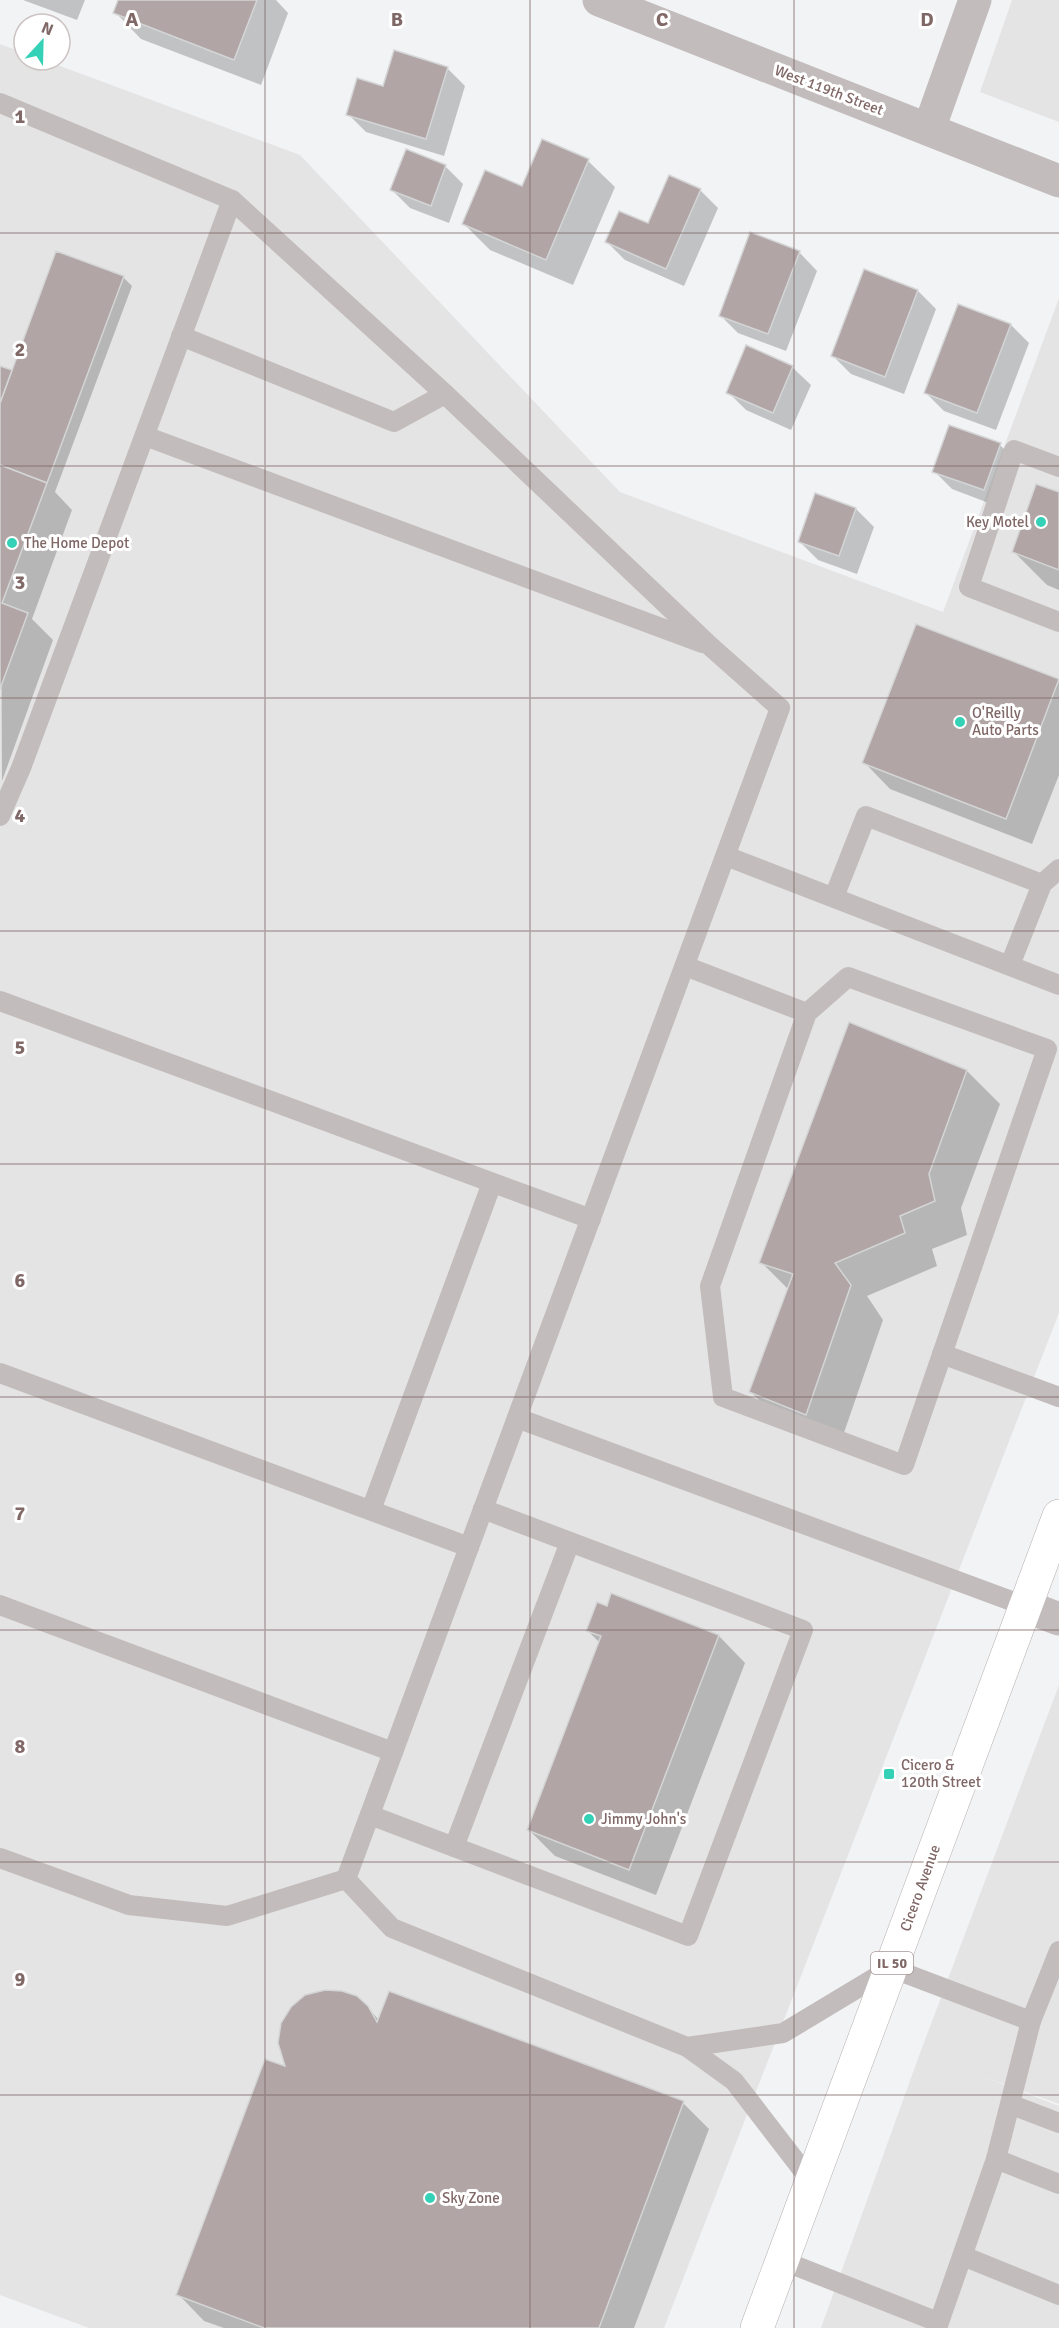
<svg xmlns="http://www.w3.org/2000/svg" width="1059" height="2328" font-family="Signika,sans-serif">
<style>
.built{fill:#e5e4e5}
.shadow{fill:#0003}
.building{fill:#b1a5a5;stroke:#d4d5d6;stroke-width:1.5}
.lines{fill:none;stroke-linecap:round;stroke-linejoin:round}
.primary-casing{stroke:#b7b0b0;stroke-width:34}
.service{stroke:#c3bcbc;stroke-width:20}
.minor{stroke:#c3bcbc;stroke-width:33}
.primary{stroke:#fff;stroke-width:33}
.grid{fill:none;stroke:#806867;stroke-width:1.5;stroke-opacity:0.55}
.poi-dot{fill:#35d1b7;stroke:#fff;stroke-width:2}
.labels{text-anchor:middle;stroke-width:6;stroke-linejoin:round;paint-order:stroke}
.shield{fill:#fff;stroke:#a69595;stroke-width:1.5}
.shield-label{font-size:14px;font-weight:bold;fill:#806867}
.street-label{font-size:15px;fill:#806867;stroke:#fff}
.poi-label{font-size:15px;fill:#806867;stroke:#fff;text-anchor:start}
.grid-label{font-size:20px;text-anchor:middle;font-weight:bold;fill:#806867;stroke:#fff;stroke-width:6;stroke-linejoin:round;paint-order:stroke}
</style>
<rect width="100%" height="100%" fill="#f2f3f5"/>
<!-- built -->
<g class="built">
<path d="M1012,0H1059V122L980,92Z"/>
<path d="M0,44L24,53V60H44L300,155L620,492L943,612L1059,298V1313L664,2328H89L0,2295Z"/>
<path d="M1059,1685V2104L984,2077L1059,2106V2328H821L920,2053Z"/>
</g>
<!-- shadow -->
<g class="shadow">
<path d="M23,0H85L77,20Z"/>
<path d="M119,0H276L288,13L261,85L141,39L115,12Z"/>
<path d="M447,68L465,86L444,156L366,132L348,114L384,88Z"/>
<path d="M543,141L588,161L615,187L573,285L490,250L464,224L523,188Z"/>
<path d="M445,166L463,184L449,223L410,208L392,190Z"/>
<path d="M700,190L718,208L684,286L625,260L607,242L649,225Z"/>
<path d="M799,252L817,271L786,351L738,333L720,315Z"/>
<path d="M123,277L132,286L55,492L72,510L32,619L53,640L2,781L0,367L13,372Z"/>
<path d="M918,291L936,309L904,394L851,374L833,356Z"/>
<path d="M1011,325L1029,343L996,430L944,411L926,393Z"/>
<path d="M792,367L811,385L791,430L746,410L728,392Z"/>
<path d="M1000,445L1018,463L1002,508L952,489L934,471Z"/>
<path d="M1059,494V590L1047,585L1014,552Z"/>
<path d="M816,495L856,509L874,527L857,574L818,560L800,542Z"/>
<path d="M916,626L1059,681V775L1032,844L890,789L864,762Z"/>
<path d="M850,1024L967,1071L1000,1104L961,1208L967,1235L932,1249L937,1266L867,1296L883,1320L839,1447L784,1425L751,1392L789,1290L761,1262Z"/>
<path d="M612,1595L719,1636L745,1663L656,1895L555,1856L529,1830L600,1643L587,1630L607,1608Z"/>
<path d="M367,2007L379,2020L683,2103L709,2129L634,2328H224L204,2321L178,2294L287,2069Z"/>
</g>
<!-- building -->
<g class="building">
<path d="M118,0H257L234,60L113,13Z"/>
<path d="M394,50L448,67L426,139L346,115L357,78L383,86Z"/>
<path d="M542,139L589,159L546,260L462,224L485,170L522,186Z"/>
<path d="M406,149L446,165L431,206L390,190Z"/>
<path d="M669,175L701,189L666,269L605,242L619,211L648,223Z"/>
<path d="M750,232L800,251L768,334L719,316Z"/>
<path d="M56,251L124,276L47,483L0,465V403Z"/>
<path d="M864,269L918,290L885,377L831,356Z"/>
<path d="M958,304L1011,324L977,413L924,393Z"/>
<path d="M746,345L793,366L773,413L726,393Z"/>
<path d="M0,366L12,370L0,403Z"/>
<path d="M949,425L1001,443L984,490L932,472Z"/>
<path d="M0,465L47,483L2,603L28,613L0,689Z"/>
<path d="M1036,484L1059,492V570L1012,552Z"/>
<path d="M815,493L856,508L839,556L798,542Z"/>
<path d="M916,624L1059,679L1006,819L862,763Z"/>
<path d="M849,1022L967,1070L929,1174L935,1201L900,1216L905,1233L835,1263L851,1285L806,1415L749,1392L793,1274L759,1263Z"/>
<path d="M611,1593L719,1635L629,1870L527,1830L601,1636L586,1631L597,1602L607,1606Z"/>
<path d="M325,1990L342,1991L357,1996L368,2006L377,2022L389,1991L684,2101L599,2328H264L176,2295L265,2059L285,2066L278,2043L281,2023L291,2007L305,1995Z"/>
</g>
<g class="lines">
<!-- primary casing -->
<g class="primary-casing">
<path id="primary" d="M757,2328L1059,1516"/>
</g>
<!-- service -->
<g class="service">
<path d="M0,103L232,200L445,394L710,646L780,708L346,1879L227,1916L129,1905L0,1858"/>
<path d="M181,336L394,422L445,394"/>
<path d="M145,436L702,643"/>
<path d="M1059,467L1014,450L969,587L1059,622"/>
<path d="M0,816L21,768L232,200"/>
<path d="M726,856L1059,985"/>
<path d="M834,897L866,816L1042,884"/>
<path d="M1010,965L1042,884L1059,869"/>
<path d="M685,966L807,1013L710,1286L723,1397L904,1465L1047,1049L848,977L807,1013"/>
<path d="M0,1001L591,1219"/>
<path d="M942,1354L1059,1397"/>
<path d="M0,1373L469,1547"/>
<path d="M517,1418L1025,1606"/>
<path d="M371,1510L492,1183"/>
<path d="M0,1605L393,1752"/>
<path d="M370,1815L688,1936L803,1630L483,1509"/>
<path d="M454,1847L570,1542"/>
<path d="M346,1879L392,1928L687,2047L734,2081L811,2181"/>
<path d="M687,2047L783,2033L891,1968L1031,2021L1059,1951"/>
<path d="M1012,2105L1059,2123"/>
<path d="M996,2159L1059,2184"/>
<path d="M963,2256L1059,2295"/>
<path d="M781,2260L938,2322"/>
<path d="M937,2328L996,2159L1031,2021"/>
</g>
<!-- minor -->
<g class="minor">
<path d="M599,0L1059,181"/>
<path d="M929,129L975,0"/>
<path d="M1025,1606L1059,1619"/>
</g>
<!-- primary -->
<use href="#primary" class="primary"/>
</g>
<!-- grid -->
<path class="grid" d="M265,0V2328M530,0V2328M794,0V2328M0,233H1059M0,466H1059M0,698H1059M0,931H1059M0,1164H1059M0,1397H1059M0,1630H1059M0,1862H1059M0,2095H1059"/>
<!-- markers -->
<g class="poi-dot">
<circle cx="1041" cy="522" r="6"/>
<circle cx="12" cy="543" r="6"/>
<circle cx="960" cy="722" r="6"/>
<rect x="883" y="1768" width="12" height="12" rx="3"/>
<circle cx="589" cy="1819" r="6"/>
<circle cx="430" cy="2198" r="6"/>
</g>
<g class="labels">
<!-- shield labels -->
<rect class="shield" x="871" y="1952" width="42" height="22" rx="4.5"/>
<g class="shield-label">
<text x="892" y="1968">IL 50</text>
</g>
<!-- street labels -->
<g class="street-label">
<text transform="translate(829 90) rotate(21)" y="5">West 119th Street</text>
<text transform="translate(920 1888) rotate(-70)" y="5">Cicero Avenue</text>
</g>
<!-- poi labels -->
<g class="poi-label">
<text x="1029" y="527" text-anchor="end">Key Motel</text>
<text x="24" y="548">The Home Depot</text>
<text x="972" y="718">O'Reilly<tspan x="972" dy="17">Auto Parts</tspan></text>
<text x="901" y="1770">Cicero &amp;<tspan x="901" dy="17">120th Street</tspan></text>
<text x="601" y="1824">Jimmy John's</text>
<text x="442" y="2203">Sky Zone</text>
</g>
</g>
<g class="grid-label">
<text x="132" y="26">A</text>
<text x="397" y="26">B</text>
<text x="662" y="26">C</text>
<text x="927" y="26">D</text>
<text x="20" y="123">1</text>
<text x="20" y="356">2</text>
<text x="20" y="589">3</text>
<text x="20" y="822">4</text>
<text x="20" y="1054">5</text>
<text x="20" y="1287">6</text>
<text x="20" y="1520">7</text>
<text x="20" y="1753">8</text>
<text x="20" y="1986">9</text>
</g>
<!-- north arrow -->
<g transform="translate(42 42) rotate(22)"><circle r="28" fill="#ffffff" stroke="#ccc3c2" stroke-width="1.5"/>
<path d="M0-4.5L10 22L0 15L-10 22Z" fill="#35d1b7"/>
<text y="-9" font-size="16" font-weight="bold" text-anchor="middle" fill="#806867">N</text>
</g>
</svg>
